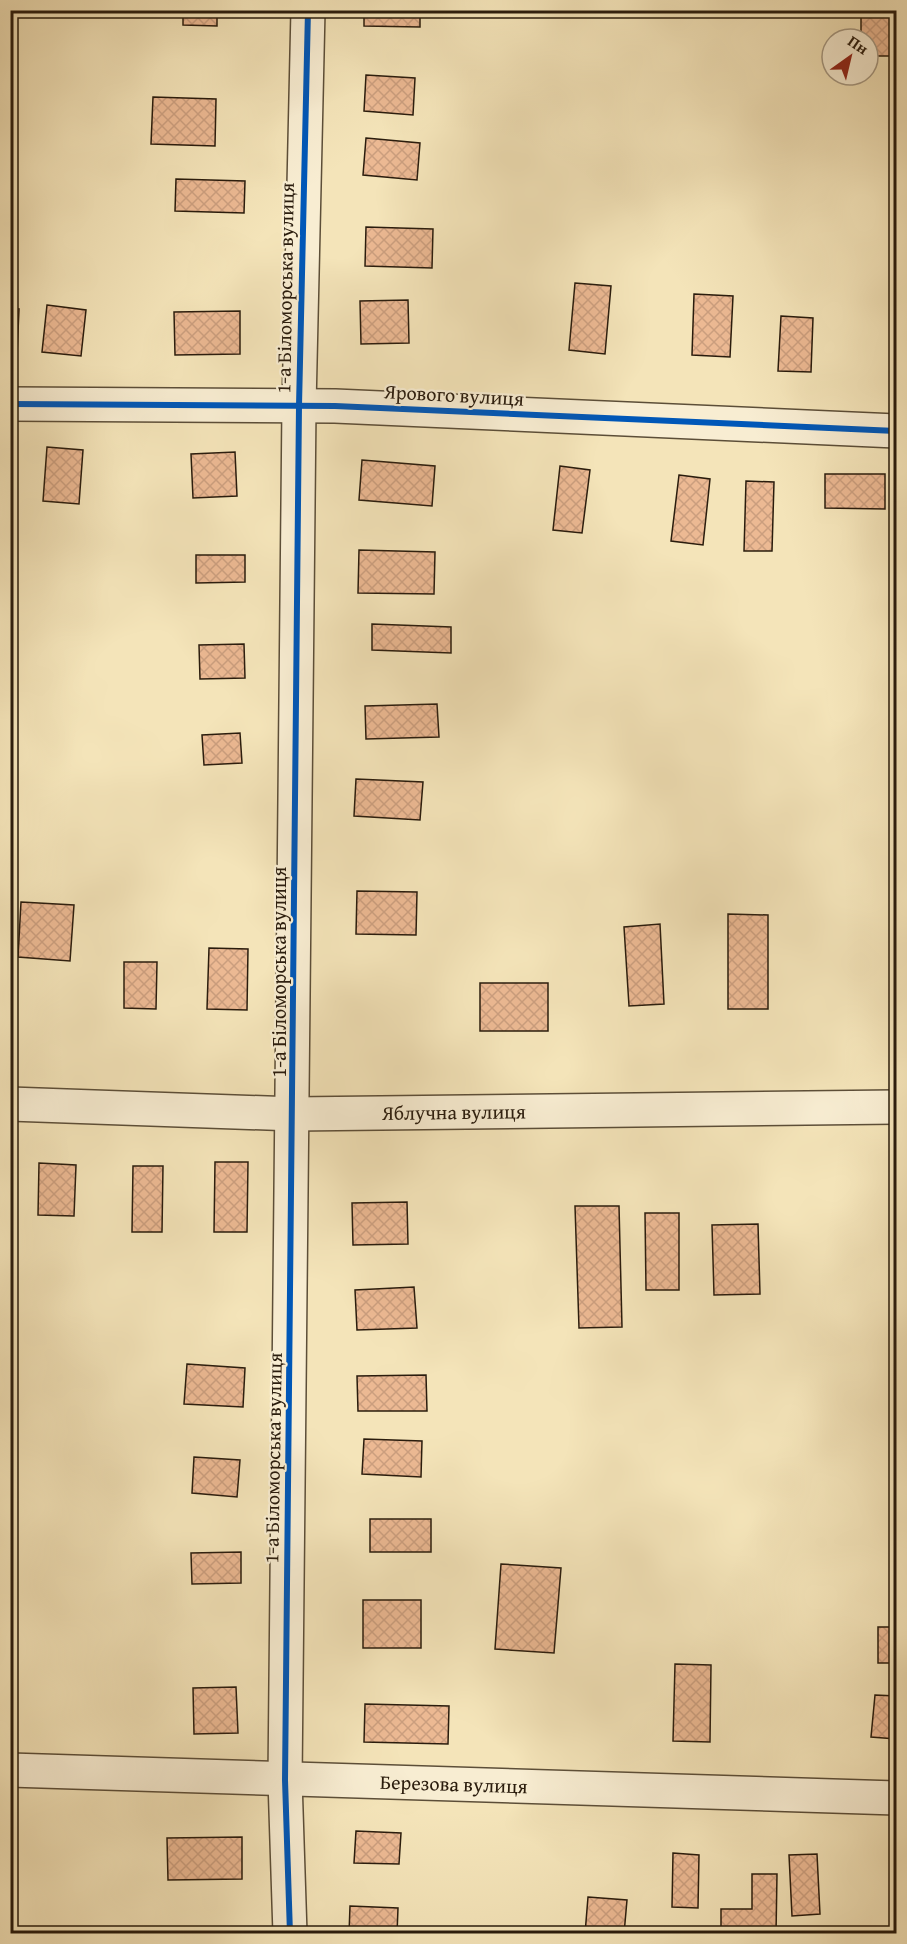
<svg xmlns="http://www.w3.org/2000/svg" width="907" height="1944" font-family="'Gentium Book Plus',serif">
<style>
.building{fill:url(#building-cross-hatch);stroke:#2a1c0d;stroke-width:1.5}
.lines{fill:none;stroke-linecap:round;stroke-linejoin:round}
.minor-casing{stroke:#5c4e38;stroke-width:36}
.minor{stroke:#f8edd2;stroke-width:33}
.cycleway-casing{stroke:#f8edd2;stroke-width:10}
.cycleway{stroke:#0057b8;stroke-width:6}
.labels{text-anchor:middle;stroke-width:4.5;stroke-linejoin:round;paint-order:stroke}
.street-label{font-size:20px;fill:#2a1c0d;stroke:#f8edd2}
</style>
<defs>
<pattern id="building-cross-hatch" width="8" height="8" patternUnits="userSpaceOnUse" patternTransform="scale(1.5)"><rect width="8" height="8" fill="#ecb993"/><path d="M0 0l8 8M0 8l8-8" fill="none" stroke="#cb9e7e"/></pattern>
</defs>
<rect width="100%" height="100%" fill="#f4e4b9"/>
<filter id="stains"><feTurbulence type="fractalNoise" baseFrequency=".00333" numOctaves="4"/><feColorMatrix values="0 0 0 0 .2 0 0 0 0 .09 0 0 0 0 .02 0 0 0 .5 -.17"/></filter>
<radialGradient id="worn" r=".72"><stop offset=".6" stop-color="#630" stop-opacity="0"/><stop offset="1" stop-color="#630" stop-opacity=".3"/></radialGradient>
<!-- building -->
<g class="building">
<path d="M183,10H217V26L183,25Z"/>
<path d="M364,10H420V27L364,26Z"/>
<path d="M861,15H896V56H868V39H861Z"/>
<path d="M366,75L415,78L413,115L364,111Z"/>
<path d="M153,97L216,99L215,146L151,144Z"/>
<path d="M366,138L420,143L417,180L363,175Z"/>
<path d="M176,179L245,181L244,213L175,211Z"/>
<path d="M366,227L433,229L432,268L365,266Z"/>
<path d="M575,283L611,286L605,354L569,350Z"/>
<path d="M694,294L733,296L730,357L692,355Z"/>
<path d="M408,300L409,343L361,344L360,301Z"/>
<path d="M47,305L86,310L81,356L42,352Z"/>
<path d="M10,308L19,309L17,354H10Z"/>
<path d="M240,311V354L175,355L174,312Z"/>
<path d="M781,316L813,318L811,372L778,371Z"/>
<path d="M47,447L83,450L79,504L43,501Z"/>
<path d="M235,452L237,496L193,498L191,454Z"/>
<path d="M362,460L435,466L432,506L359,500Z"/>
<path d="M560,466L590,470L582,533L553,530Z"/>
<path d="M825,474H885V509L825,508Z"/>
<path d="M679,475L710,479L703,545L671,541Z"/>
<path d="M746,481L774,482L772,551H744Z"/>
<path d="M359,550L435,552L434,594L358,593Z"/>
<path d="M196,555H245V582L196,583Z"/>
<path d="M372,624L451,627V653L372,650Z"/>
<path d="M244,644L245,678L200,679L199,645Z"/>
<path d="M437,704L439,737L366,739L365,706Z"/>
<path d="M240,733L242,763L204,765L202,735Z"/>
<path d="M356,779L423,782L420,820L354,816Z"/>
<path d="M357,891L417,892L416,935L356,934Z"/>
<path d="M21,902L74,905L70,961L18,957Z"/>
<path d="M728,914L768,915V1009H728Z"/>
<path d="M660,924L664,1004L629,1006L624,927Z"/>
<path d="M209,948L248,949L247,1010L207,1009Z"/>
<path d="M124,962H157L156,1009L124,1008Z"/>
<rect x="480" y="983" width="68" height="48"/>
<path d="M215,1162H248L247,1232H214Z"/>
<path d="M39,1163L76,1165L74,1216L38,1215Z"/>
<path d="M133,1166H163L162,1232H132Z"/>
<path d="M407,1202L408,1244L353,1245L352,1203Z"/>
<path d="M575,1206H619L622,1327L579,1328Z"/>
<path d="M645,1213H679V1290H646Z"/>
<path d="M758,1224L760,1294L714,1295L712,1225Z"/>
<path d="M414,1287L417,1328L357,1330L355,1290Z"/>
<path d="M187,1364L245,1368L243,1407L184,1404Z"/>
<path d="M426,1375L427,1411H358L357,1376Z"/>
<path d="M364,1439L422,1441L421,1477L362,1474Z"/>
<path d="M194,1457L240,1460L237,1497L192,1493Z"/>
<rect x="370" y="1519" width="61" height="33"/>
<path d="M241,1552V1583L192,1584L191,1553Z"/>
<path d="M501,1564L561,1568L554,1653L495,1649Z"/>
<rect x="363" y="1600" width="58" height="48"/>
<rect x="878" y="1627" width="18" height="36"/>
<path d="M675,1664L711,1665L710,1742L673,1741Z"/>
<path d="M236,1687L238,1733L194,1734L193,1688Z"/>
<path d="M875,1695L896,1696V1739L871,1737Z"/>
<path d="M365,1704L449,1706L448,1744L364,1742Z"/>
<path d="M356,1831L401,1833L399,1864L354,1863Z"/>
<path d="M242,1837V1879L168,1880L167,1838Z"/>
<path d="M673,1853L699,1855L698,1908L672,1907Z"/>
<path d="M817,1854L820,1914L792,1916L789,1855Z"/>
<path d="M752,1874H777L776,1934H721V1909H752Z"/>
<path d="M588,1897L627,1900L624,1934H585Z"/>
<path d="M350,1906L398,1908L397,1934H349Z"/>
</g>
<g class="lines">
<!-- minor casing -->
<g class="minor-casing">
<g id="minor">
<path d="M10,404L335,406L896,431"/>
<path id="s1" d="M10,1104L294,1114L896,1107"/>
<path id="s2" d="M10,1770L896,1798"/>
<path d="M290,1934L285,1780L299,406L308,10"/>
</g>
</g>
<!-- minor -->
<use href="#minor" class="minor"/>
<!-- cycleway casing -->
<g class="cycleway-casing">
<g id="cycleway">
<path d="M10,404L335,406L896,431"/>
<path d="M290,1934L285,1780L299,406L308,10"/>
</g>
</g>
<!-- cycleway -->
<use href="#cycleway" class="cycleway"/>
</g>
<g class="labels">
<!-- street labels -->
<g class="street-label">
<text transform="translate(285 288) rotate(-89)" y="7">1-а Біломорська вулиця</text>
<text transform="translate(454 395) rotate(3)" y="7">Ярового вулиця</text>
<text transform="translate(279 972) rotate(-90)" y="7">1-а Біломорська вулиця</text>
<text dy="7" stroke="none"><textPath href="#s1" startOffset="444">Яблучна вулиця</textPath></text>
<text transform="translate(273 1458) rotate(-89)" y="7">1-а Біломорська вулиця</text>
<text dy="7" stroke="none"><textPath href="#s2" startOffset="444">Березова вулиця</textPath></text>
</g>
</g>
<!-- margin -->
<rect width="907" height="1944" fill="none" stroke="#f4e4b9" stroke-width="36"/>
<rect x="12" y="12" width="883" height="1920" fill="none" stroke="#2a1c0d" stroke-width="3"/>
<rect x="18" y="18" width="871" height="1908" fill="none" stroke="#2a1c0d" stroke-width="1.5"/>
<!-- north arrow -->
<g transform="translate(850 57) rotate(34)"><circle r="28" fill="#f8edd2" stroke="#a69983" stroke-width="1.5"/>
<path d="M0-4.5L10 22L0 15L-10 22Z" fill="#8f2418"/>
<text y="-9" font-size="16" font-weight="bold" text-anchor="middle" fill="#2a1c0d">Пн</text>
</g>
<rect width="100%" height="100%" filter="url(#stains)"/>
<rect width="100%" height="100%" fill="url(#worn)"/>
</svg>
